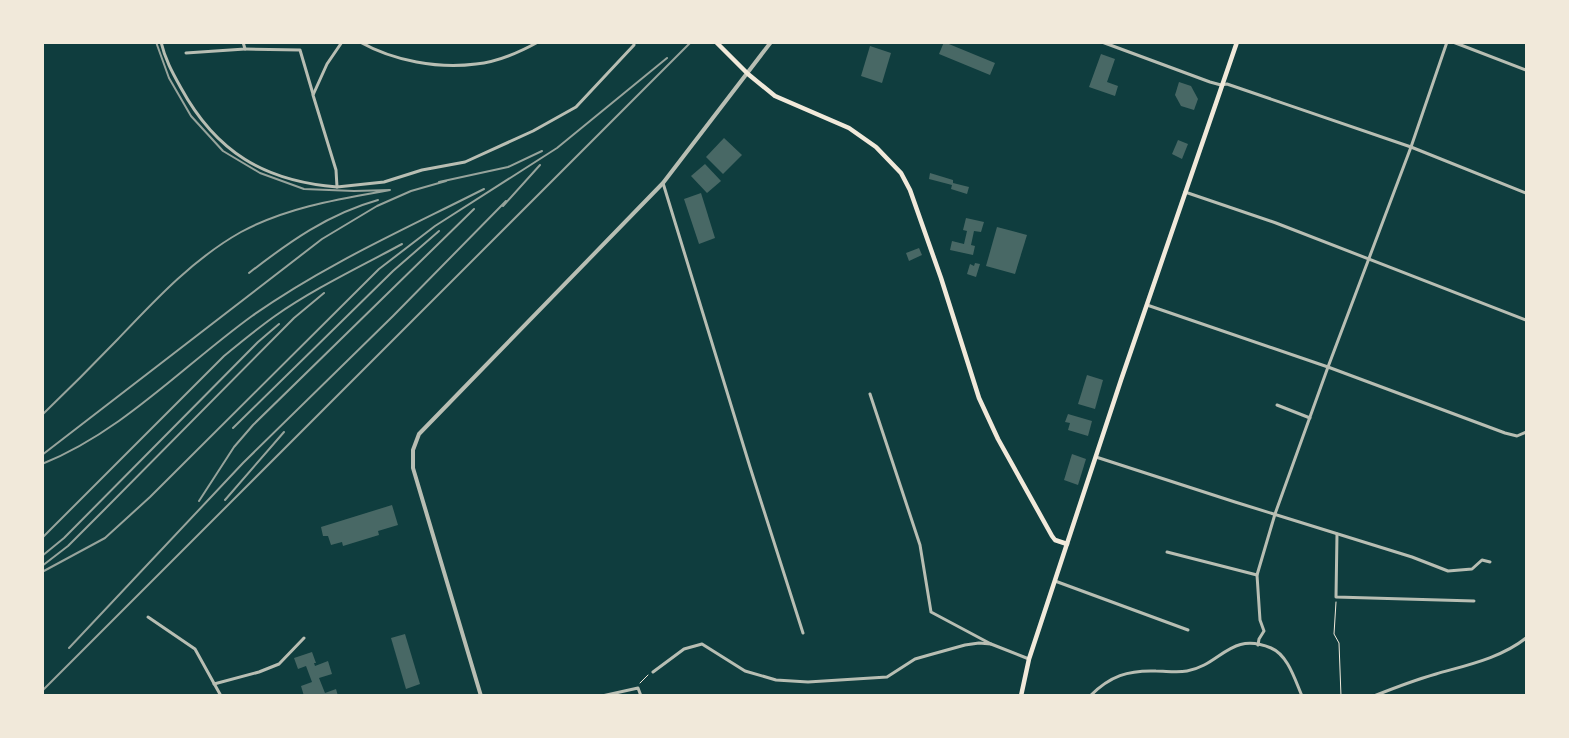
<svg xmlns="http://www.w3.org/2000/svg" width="1569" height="738" font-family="Barlow,sans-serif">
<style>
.building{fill:#486865}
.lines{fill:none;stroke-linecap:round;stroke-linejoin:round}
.path{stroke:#f1e9da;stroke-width:1}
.minor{stroke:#b8beb3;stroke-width:3}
.tertiary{stroke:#b8beb3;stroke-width:4}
.secondary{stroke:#f1e9da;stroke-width:4.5}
.rail{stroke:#97a49c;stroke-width:2}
</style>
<rect width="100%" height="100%" fill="#0f3d3e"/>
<!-- building -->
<g class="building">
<path d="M944,42L995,63L990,75L939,54Z"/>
<path d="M870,46L891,53L882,83L861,76Z"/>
<path d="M1101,54L1115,59L1107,82L1118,86L1115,96L1089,87Z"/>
<path d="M1179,82L1191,86L1198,99L1194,110L1181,106L1175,95Z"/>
<path d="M724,138L742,155L723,174L706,157Z"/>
<path d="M1178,140L1188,144L1182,159L1172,154Z"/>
<path d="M705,164L721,181L707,193L691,176Z"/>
<path d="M930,173L953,180V183L969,187L967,194L951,189L952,185L929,179Z"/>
<path d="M701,193L715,238L699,244L684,199Z"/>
<path d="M966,218L984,222L981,232L974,231L971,245L975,246L973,255L950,250L952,241L964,244L967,231L963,230Z"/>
<path d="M997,227L1027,235L1015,274L986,266Z"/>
<path d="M919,248L922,255L909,261L906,253Z"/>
<path d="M975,263L980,264L976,277L967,274L970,264L974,266Z"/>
<path d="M1087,375L1103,380L1095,409L1078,404Z"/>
<path d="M1068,414L1092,421L1088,436L1068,430L1070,423L1065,422Z"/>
<path d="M1072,454L1086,459L1078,485L1064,480Z"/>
<path d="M392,505L398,525L378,531L379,535L343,546L342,542L331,545L328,536H323L321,527Z"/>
<path d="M405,634L420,684L406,689L391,638Z"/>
<path d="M312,652L316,663H314L315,666L328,661L332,674L319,678L325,693L336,689L338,696H317L316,694L304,696L301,686L312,682L306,666L298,669L294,658Z"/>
</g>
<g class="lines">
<!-- path -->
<g class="path">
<path d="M1336,602L1334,634L1339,643L1341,696"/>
<path d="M640,683L648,675"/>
</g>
<!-- minor -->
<g class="minor">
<path d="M161,42C165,59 172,72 181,88C216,152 264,181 337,187"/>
<path d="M342,42L327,64L313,95L336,170L337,187L384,182L422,170L465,162L533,131L576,107L634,45V42"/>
<path d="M360,42C394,61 438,69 476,64C497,62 520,52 538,42"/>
<path d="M1102,42L1210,82L1221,85L1227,84L1411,147L1526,193"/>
<path d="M1453,42L1526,70"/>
<path d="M245,49L300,50L313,94"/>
<path d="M186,53L245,49L243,42"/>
<path d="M663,183L750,467L803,633"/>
<path d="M1185,192L1276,223L1526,320"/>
<path d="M1147,305L1328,367L1505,433L1517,436L1526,432"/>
<path d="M870,394L920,545L931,612L991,644L1029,659"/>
<path d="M1277,405L1310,418"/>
<path d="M1096,457L1235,502L1412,557L1448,571L1472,569L1482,560L1490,562"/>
<path d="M1337,534L1336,597L1474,601"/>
<path d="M1167,552L1257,575"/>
<path d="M1055,581L1188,630"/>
<path d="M148,617L195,649L221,696"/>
<path d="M1258,645L1259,639L1264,631L1260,620L1257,575L1275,514L1328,367L1411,147L1447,42"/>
<path d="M653,672L684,649L702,644L745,671L776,680L808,682L887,677L915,659L929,655L965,645L979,643L991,644"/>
<path d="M214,684L259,672L279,664L304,638"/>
<path d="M602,696L638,688L641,696"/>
<path d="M1090,696C1110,676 1128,670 1156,671C1166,671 1177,673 1187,671C1221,665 1230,631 1271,648C1288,655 1295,680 1302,696"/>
<path d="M1374,696C1394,688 1415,680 1436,674C1467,665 1501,658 1526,638"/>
</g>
<!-- tertiary -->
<path class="tertiary" d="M481,696L413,468V450L419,434L663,183L771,42"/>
<!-- secondary -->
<g class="secondary">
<path d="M716,42L748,74L775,96L849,128L876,147L901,173L910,190L941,278L979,398L998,439L1052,536L1055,540L1067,544"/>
<path d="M1021,696L1029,659L1121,380L1237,42"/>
</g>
<!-- rail -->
<g class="rail">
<path d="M439,182L508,167L542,151"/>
<path d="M503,206L540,165"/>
<path d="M249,273C289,242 328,214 378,200"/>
<path d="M42,415C68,390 93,365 118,339C155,300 193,259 241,232C287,207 339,199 390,190L354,191L304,189L260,173L223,151L191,116L169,78L156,42"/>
<path d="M233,428L393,271L439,231"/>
<path d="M42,455L322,239L377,206L411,191L446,181"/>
<path d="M42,464C122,432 183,366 252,316C324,265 405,229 484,189"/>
<path d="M225,500L284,432"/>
<path d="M199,501L234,447L253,425L474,209"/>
<path d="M42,538L224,356C241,342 258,328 275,316C315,288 360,267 402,244"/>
<path d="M42,556L64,538L258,342L279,324"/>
<path d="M42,566L68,546L103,511L294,318L324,293"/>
<path d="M42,572L105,538L150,497L379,269L435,226L557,148L667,58"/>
<path d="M69,648L243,463L393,316L506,201"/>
<path d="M42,691L691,42"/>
</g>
</g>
<!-- border -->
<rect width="1569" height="738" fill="none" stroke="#f1e9da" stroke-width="88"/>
</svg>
